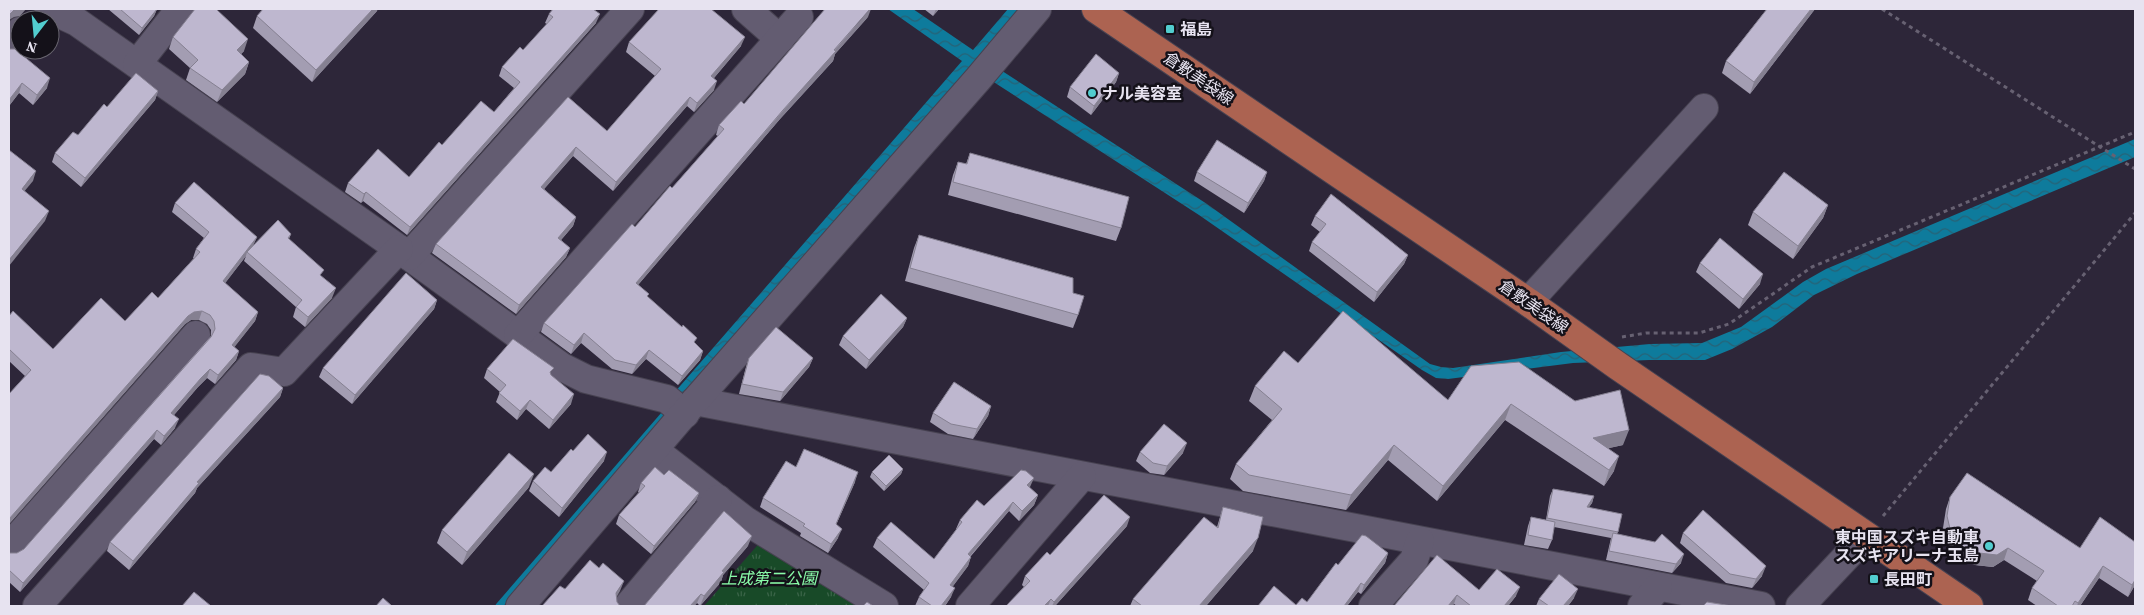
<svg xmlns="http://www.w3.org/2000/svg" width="2144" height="615" font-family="'Source Serif 4','Noto Sans JP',serif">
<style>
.grass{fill:url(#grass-tufts)}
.water{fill:url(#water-waves)}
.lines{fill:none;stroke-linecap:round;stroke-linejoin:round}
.stream{stroke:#0e7b9c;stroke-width:7}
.minor-casing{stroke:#474251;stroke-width:30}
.major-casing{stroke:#474251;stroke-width:30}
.path{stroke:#676172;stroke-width:3;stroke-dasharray:4 4;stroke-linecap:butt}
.minor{stroke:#635c71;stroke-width:28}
.major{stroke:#ac6351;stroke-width:28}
.wall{fill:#a39db2}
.shaded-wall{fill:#858091}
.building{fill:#beb7cf;stroke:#858091}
.poi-dot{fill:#52cdcf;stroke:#141119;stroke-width:2}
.labels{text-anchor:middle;stroke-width:5;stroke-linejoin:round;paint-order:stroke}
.poi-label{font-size:16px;font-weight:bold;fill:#e7e3f0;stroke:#141119;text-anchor:start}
.street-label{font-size:16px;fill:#e7e3f0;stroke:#141119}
.park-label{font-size:16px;font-style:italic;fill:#89fba8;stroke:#141119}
</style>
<defs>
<pattern id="grass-tufts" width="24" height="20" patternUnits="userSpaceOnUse" patternTransform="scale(1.25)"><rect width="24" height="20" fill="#184a28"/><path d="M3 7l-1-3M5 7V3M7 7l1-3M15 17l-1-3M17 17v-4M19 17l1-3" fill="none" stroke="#3a6448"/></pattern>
<pattern id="water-waves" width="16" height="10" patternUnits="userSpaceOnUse" patternTransform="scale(1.25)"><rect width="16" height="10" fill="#0e7b9c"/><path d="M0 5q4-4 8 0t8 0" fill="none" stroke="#276276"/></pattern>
</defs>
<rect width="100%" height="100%" fill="#2d2639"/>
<!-- grass -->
<path class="grass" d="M763,539L862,606H704Z"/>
<!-- water -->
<path class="water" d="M888,9H913L973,50L1008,9H1027L996,67L1207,204L1430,364L1441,367L1453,368L1561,352L1650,344L1702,343L1741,327L1803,282L1826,269L2135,139V157L1857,274L1814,295L1772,327L1732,349L1705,360H1649L1573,363L1448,379L1436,378L1422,370L1199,215L989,79L689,397L674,393L962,61Z"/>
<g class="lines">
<!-- stream -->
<path class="stream" d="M499,606L670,408"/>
<!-- minor casing -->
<g class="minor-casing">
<g id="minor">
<path d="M49,9L77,22L409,256L562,367L586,379L667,399L685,414"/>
<path d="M746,9L780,39"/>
<path d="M9,44L20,31"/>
<path d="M137,64L180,9"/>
<path d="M409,256L630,9"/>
<path d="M1528,302L1704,108"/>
<path d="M518,335L799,17"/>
<path d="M695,401L1761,606"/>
<path d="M654,450L746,521L884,606"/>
<path d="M9,547L196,335"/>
<path d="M37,606L251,367L284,372L399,249"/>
<path d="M520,606L695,401L978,79L1037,9"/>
<path d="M628,606L718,499"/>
<path d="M970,606L1082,476"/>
<path d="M1373,606L1414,560L1420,541"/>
<path d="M1642,606L1658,587"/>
<path d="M1800,606L1866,536"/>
</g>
</g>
<!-- major casing -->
<g class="major-casing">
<path id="major" d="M1096,9L1528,302L1618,366L1969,606"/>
</g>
<!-- path -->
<g class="path">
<path d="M1882,9L2135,169"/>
<path d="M1622,337L1646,333H1699L1729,324L1812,267L2135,132"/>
<path d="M1883,516L2135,213"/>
</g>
<!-- minor -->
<use href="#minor" class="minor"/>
<!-- major -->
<use href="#major" class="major"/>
</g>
<!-- wall -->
<g class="wall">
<path d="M108,9H157L154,16L139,35Z"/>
<path d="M924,9H939L933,16Z"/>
<path d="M1767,9H1815L1750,94L1722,73L1726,61Z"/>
<path d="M377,11L312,82L253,28L257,16Z"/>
<path d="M549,14L596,23L407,235L363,201L361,203L345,192L348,183L409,177L442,145L494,112L514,88L499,76L502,67L523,50L547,24L545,23Z"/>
<path d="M868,17L835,54L833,61L780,119L638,285L649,294L647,297L703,351L700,360L678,385L646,359L632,374L612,369L581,343L571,354L541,332L544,323L672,188L718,136L716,135L719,125L744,104Z"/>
<path d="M173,37L244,51L241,54L249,62L245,74L217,102L186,80L190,68L169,49Z"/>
<path d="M629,42L741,46L714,78V90L694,112L687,106L613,191L573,156L544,189L576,217L573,226L561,240L570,248L566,257L516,314L432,253L436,244L568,97L607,131L655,76L626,52Z"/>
<path d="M9,49L47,88L33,105L19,93L9,106Z"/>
<path d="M1119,73L1116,82L1091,115L1067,97L1070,87Z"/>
<path d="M158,91L155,100L81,187L52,162L55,153L78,135L107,107Z"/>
<path d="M970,153L1121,228L1116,241L948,195L953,175L958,162L966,164Z"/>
<path d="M1197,172H1267L1264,181L1244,213L1194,181Z"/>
<path d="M175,203L257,237L253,245L291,234L289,239L322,277L332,298L305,327L293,317L296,307L244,261L246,256L225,283L258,312L255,321L234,347L239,351L236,360L215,384L207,378L198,387L174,415L175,428L161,445L154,439L20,592L9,582V553H17L24,549L211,336V330L207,324L199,320H191L185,324L9,524V394L25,376L9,361V316L53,349L125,321L158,298L194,258H193L196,249L204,238L172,212Z"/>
<path d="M1828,205L1823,218L1793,259L1748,225L1753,212Z"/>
<path d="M1315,216L1408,255L1404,264L1374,302L1309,251L1312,242L1320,232L1311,225Z"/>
<path d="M919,235L1073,293L1078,315L1073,328L905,281L914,248Z"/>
<path d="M1700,263L1760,284L1739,309L1696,272Z"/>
<path d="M437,300L434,309L352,404L319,377L323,368Z"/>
<path d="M907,318L903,327L866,369L839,345L843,336Z"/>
<path d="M749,358H813L809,367L780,401L739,394L746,367Z"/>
<path d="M1298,363L1448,400L1471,366L1623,445L1609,448L1614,471L1604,486L1505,420L1437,501L1388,460L1346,510L1243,491L1230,479L1236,464L1272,420L1249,401L1255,386Z"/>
<path d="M487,369L551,375L571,404L549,429L526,409L517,420L496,402L500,392L484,378Z"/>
<path d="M283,388L280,397L197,488L195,493L129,570L107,551L110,542Z"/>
<path d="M991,406L988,416L973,439L948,434L930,422L933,413Z"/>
<path d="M573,451L604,461L559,517L529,491L533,481L551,472Z"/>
<path d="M1140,452L1183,453L1164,475L1150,473L1136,461Z"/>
<path d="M796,467L855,482L836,525L838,538L828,553L800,536L801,533L760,507L763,498Z"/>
<path d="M903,469L901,474L884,491L870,477L872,472Z"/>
<path d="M664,475L699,493L695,502L651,554L616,524L619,515L639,492H638L641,483Z"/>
<path d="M529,487L462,565L437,543L442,530Z"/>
<path d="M1030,488L1038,495L1034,505L1019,521L1009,511L971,556L968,566L953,586L951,597L945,606H915L919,597L924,590L873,547L877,538L934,559L957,530L956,529L960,520L984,506Z"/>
<path d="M1553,489L1594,496L1592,503L1589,507L1618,532L1617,534L1681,563L1672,573L1606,560L1611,538L1554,527L1552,540L1548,549L1524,545L1528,526L1531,517L1546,520L1550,496Z"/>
<path d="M1950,497L2080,548L2135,542V585L2128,597L2099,578L2080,606H2037L2028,600L2032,588L2037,581L2004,560L1993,567L1975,565L1957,558L1947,544L1943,528L1946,509Z"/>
<path d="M1223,507L1253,551L1206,606H1130L1133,599L1217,527Z"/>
<path d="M1127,526L1055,606H1006L1024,587L1022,585L1025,576L1050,555Z"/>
<path d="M1683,533L1762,576L1752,588L1726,583L1680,543Z"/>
<path d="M748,546L723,575L721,582L700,606L697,603L694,606H644Z"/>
<path d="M1388,553L1385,563L1361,594L1358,592L1347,606H1258L1296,605L1307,602L1338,565Z"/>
<path d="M1479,590L1516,596L1508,606H1457L1454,604L1452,606H1394Z"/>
<path d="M1574,598L1568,606H1536L1539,599Z"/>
</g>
<!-- shaded-wall -->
<g class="shaded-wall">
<path d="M15,9H26L20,16L14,17L9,20V15Z"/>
<path d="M157,9L154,16L139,35L142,28Z"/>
<path d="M373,9H378L377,11L312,82L316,70Z"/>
<path d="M870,9H871L868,17L835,54L833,61L780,119L632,292L636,283Z"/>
<path d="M936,9H939L933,16Z"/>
<path d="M1811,9H1815L1750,94L1754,82Z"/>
<path d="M600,14L596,23L407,235L410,227Z"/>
<path d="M745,37L741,46L708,85L711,76Z"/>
<path d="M248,39L244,51L233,62L237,50Z"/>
<path d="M249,62L245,74L217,102L222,90Z"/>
<path d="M1119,73L1116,82L1091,115L1094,106Z"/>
<path d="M50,78L47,88L33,105L37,95Z"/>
<path d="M717,81L714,90L694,112L697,103Z"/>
<path d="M22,83L19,93L9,106V100Z"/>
<path d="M158,91L155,100L81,187L85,178Z"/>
<path d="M690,97L687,106L613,191L616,182Z"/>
<path d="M576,147L573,156L538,196L541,187Z"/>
<path d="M36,171L33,181L18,199L22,189Z"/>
<path d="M1267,172L1264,181L1244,213L1248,203Z"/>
<path d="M366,192L363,201L361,203L364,194Z"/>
<path d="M1828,205L1823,218L1793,259L1798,246Z"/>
<path d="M49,211L45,221L9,266V260Z"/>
<path d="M576,217L573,226L555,247L558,238Z"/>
<path d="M257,237L253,246L247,252L246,256L220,290L223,281Z"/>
<path d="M570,248L566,257L516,314L519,305Z"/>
<path d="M1408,255L1404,264L1374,302L1377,292Z"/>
<path d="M1763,274L1760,284L1739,309L1743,299Z"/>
<path d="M336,288L332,298L305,327L308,317Z"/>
<path d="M437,300L434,309L352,404L355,395Z"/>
<path d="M202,311L199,320H191L185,324L9,524V519L188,316L194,312Z"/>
<path d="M258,312L255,321L229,354L232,345Z"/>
<path d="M907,318L903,327L866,369L869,360Z"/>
<path d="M584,333L581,343L571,354L574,345Z"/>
<path d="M649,350L646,359L632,374L636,365Z"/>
<path d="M239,351L236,360L215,384L218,375Z"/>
<path d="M703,351L700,360L678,385L682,376Z"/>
<path d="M813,358L809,367L780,401L783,392Z"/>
<path d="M210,369L207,378L198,387L168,422L171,413L201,378Z"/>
<path d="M283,388L280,397L197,488L195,493L129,570L133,561L197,482Z"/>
<path d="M574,394L571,404L549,429L553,420Z"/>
<path d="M530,400L526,409L517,420L520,411Z"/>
<path d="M1511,404L1505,420L1437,501L1443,486Z"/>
<path d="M991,406L988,416L973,439L977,429Z"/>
<path d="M179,419L175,428L161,445L164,436Z"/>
<path d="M157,430L154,439L20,592L23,583Z"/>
<path d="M1629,430L1623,445L1587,453L1593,438Z"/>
<path d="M1187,443L1183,453L1164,475L1167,466Z"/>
<path d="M1394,445L1388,460L1346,510L1351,495Z"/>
<path d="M607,452L604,461L559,517L562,508Z"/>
<path d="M1619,456L1614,471L1604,486L1609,470Z"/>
<path d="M903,469L901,474L884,491L886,486Z"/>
<path d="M858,472L855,482L832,534L836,524Z"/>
<path d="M534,474L529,487L462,565L467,552Z"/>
<path d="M1034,478L1030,487L1024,494L1027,485Z"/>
<path d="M699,493L695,502L651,554L654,546Z"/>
<path d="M1038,495L1034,505L1019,521L1022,511Z"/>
<path d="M1594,496L1592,503L1584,514L1587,507Z"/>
<path d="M1013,502L1009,511L964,563L968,554Z"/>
<path d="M1130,517L1127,526L1055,606H1052L1054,602Z"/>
<path d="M842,529L838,538L828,553L831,544Z"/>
<path d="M752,536L748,546L723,575L721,582L700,606L704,596L722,571Z"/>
<path d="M1258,538L1253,551L1206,606H1199Z"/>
<path d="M2008,548L2004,560L1993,567L1975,565L1979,553Z"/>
<path d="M1388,553L1385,563L1361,594L1364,585Z"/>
<path d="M1684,554L1681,563L1672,573L1676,564Z"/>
<path d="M971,557L968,566L947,594L950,585Z"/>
<path d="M1766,566L1762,576L1752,588L1756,579Z"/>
<path d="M2103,566L2099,578L2080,606H2077L2078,603Z"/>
<path d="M2135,580V585L2128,597L2132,585Z"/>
<path d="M624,581L620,591L613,603L616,593Z"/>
<path d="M1361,583L1358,592L1347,606H1344Z"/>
<path d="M1520,587L1516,596L1508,606H1504Z"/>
<path d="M955,588L951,597L945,606H941Z"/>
<path d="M1578,589L1574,598L1568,606H1563Z"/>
<path d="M701,594L697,603L694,606H690Z"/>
<path d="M1457,595L1454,604L1452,606H1448Z"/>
<path d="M1051,599L1048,606H1044Z"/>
</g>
<!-- building -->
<g class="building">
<path d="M9,9H15L9,15Z"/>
<path d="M120,9H157L142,28Z"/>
<path d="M195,9H216L248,39L237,50L249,62L222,90L190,68L198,60L173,37Z"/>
<path d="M263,9H373L316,70L257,16Z"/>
<path d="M553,9H593L600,14L410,227L366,192L364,194L348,183L378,149L409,177L439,142L442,145L481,101L494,112L520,82L502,67L520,47L523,50L553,17L549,14Z"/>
<path d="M659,9H711L745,37L711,76L717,81L697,103L690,97L616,182L576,147L541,187L576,217L558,238L570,248L519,305L436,244L568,97L607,131L661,69L629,42Z"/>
<path d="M825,9H870L834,50L836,51L783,110L636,283L649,294L647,296L682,327L683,325L697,338L694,342L703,351L682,376L649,350L636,365L615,360L584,333L574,345L544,323L632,224L635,227L670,186L672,188L724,129L719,125L741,101L744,104Z"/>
<path d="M1767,9H1811L1754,82L1726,61Z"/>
<path d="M9,49H15L50,78L37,95L22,83L9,100Z"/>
<path d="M1096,54L1119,73L1094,106L1070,87Z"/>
<path d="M136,73L158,91L85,178L55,153L73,132L78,135L104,104L107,107Z"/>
<path d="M1217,140L1267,172L1248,203L1197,172Z"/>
<path d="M9,150L36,171L22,189L49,211L9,260Z"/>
<path d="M970,153L1129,197L1121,228L953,182L958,162L967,164Z"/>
<path d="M1784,172L1828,205L1798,246L1753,212Z"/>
<path d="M194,182L257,237L223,281L258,312L232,345L239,351L218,375L210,369L201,378L171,413L179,419L164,436L157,430L23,583L9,570V553H17L24,549L211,337L215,329L214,321L210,315L202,311L194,312L188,316L9,519V394L31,370L9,349V316L13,311L53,349L101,298L125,321L152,292L158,298L200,252L196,249L209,232L175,203Z"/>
<path d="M1331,194L1408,255L1377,292L1312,242L1326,224L1315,216Z"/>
<path d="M278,220L291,234L288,238L324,270L320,275L336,288L308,317L296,307L302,300L247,252Z"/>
<path d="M919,235L1073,278V293L1084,296L1078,315L910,268Z"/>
<path d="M1720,238L1763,274L1743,299L1700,263Z"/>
<path d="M406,273L437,300L355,395L323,368Z"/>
<path d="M881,294L907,318L869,360L843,336Z"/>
<path d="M1343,311L1448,400L1471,366L1519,362L1575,401L1620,390L1629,430L1593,438L1619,456L1609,470L1511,404L1443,486L1394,445L1351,495L1249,475L1236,464L1282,409L1255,386L1284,351L1298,363Z"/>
<path d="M776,327L813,358L783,392L742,384L749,358Z"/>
<path d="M513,339L554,368L550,372L551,375L574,394L553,420L530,400L520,411L499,393L506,385L487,369Z"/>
<path d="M260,374L269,376L283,388L197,482L199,483L133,561L110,542Z"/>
<path d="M954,382L991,406L977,429L951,424L933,413Z"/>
<path d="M1164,424L1187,443L1167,466L1153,463L1140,452Z"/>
<path d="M588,434L607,452L562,508L533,481L545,467L551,472L571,449L573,451Z"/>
<path d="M804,449L858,472L836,524L842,529L831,544L803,526L805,524L763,498L786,461L796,467Z"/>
<path d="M509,453L534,474L467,552L442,530Z"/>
<path d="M889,455L903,469L886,486L872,472Z"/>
<path d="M655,467L664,475L669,470L699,493L654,546L619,515L645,486L641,483Z"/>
<path d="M1021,470L1026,471L1034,478L1027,485L1038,495L1022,511L1013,502L968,554L971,557L950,585L955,588L941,606H932L919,597L929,583L877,538L891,522L934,559L962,522L960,520L977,500L984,506Z"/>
<path d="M1967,473L2080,548L2100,517L2135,542V580L2132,585L2103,566L2078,603L2075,601L2072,606H2058L2032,588L2044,571L2008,548L1997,555L1979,553L1961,546L1951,533L1947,516L1950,497Z"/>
<path d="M1553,489L1594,496L1587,507L1622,514L1618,532L1547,518Z"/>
<path d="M1104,495L1130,517L1054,602L1051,599L1044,606H1006L1030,581L1025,576L1047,552L1050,555Z"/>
<path d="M1223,507L1263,517L1258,538L1199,606H1142L1133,599L1204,517L1218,528Z"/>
<path d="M1703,510L1766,566L1756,579L1730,574L1683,533Z"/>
<path d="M724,511L752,536L722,571L724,572L704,596L701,594L690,606H644Z"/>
<path d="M1531,517L1555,522L1552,540L1528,535Z"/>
<path d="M1613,533L1655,542L1662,534L1684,554L1676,564L1609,551Z"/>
<path d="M1362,535L1366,536L1388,553L1364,585L1361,583L1344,606H1258L1274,586L1296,605L1302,598L1307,602L1336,563L1338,565Z"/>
<path d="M1437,555L1479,590L1497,569L1520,587L1504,606H1471L1457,595L1448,606H1394Z"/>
<path d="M590,560L599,568L603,563L624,581L616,593L617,602L620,606H542L560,586L565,589Z"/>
<path d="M1559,574L1578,589L1563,606H1549L1539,599Z"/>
<path d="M194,592L211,606H182Z"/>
<path d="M383,598L392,606H376Z"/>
<path d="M867,602L873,606H863Z"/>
<path d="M1707,602L1732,606H1703Z"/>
</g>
<!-- markers -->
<g class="poi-dot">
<rect x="1165" y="24" width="10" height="10" rx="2.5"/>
<circle cx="1092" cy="93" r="5"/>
<circle cx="1989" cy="546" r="5"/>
<rect x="1869" y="574" width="10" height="10" rx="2.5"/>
</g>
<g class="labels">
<!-- poi labels -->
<g class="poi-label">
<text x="1180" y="35">福島</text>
<text x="1102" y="99">ナル美容室</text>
<text x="1979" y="543" text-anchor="end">東中国スズキ自動車<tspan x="1979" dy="18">スズキアリーナ玉島</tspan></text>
<text x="1884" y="585">長田町</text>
</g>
<!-- street labels -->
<g class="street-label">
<text transform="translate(1199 78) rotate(34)" y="6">倉敷美袋線</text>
<text transform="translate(1534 306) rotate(35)" y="6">倉敷美袋線</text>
</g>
<!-- park labels -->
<g class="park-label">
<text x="769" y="584">上成第二公園</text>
</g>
</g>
<!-- border -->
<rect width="2144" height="615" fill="none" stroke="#e7e3f0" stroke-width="20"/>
<!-- north arrow -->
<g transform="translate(35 35) rotate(196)"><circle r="24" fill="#141119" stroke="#68656f"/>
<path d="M0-4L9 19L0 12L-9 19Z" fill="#52cdcf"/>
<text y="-8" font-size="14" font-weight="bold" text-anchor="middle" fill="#e7e3f0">N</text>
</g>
</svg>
